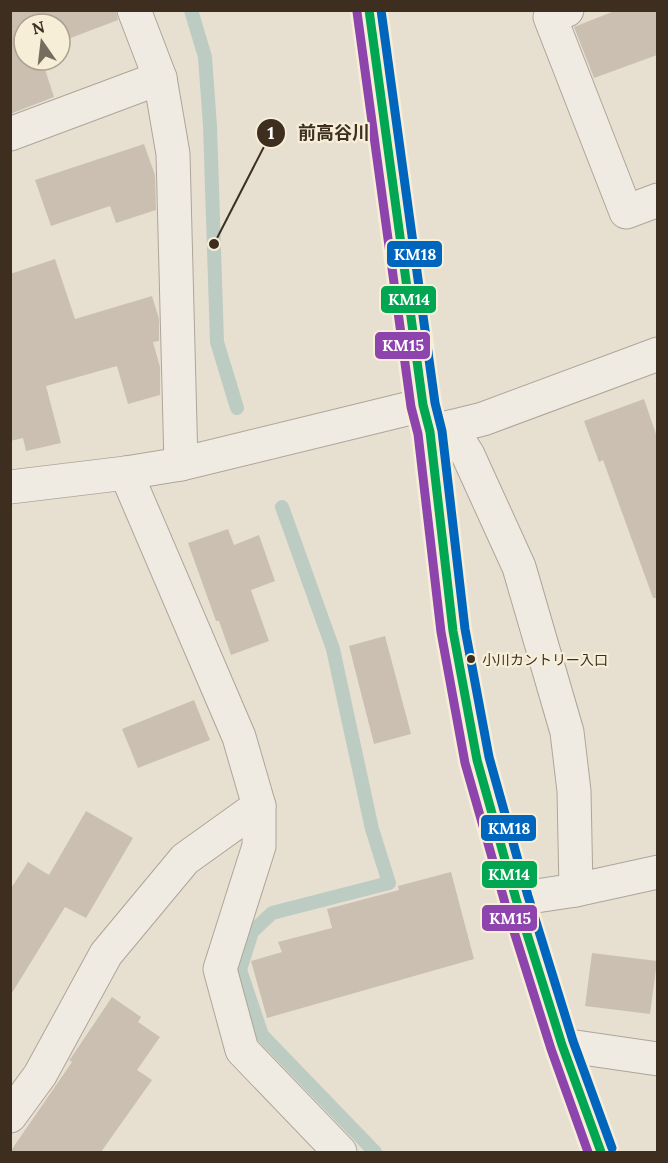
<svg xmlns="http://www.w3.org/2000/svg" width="668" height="1163" font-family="Lora,'Noto Sans JP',serif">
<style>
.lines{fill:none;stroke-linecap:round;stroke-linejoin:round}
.stream{stroke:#bcccc2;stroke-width:14}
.building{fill:#cbbfb2}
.minor-casing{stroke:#ada599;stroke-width:35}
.major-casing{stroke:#928b80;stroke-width:35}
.minor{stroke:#efebe3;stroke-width:33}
.major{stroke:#e6e1d4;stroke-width:33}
.bus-1-casing{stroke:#f7eed8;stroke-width:14}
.bus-2-casing{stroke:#f7eed8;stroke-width:14}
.bus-3-casing{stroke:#f7eed8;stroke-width:14}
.bus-1{stroke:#00a651;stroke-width:9}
.bus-2{stroke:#8e44ad;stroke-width:9}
.bus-3{stroke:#0065bd;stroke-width:9}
.bus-dot{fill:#3d2e20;stroke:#f7eed8;stroke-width:2}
.labels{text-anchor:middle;stroke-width:4.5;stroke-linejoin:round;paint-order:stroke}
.bus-label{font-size:14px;fill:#3d2e20;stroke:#f7eed8;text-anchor:start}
.leader{fill:none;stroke:#3d2e20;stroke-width:2}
.callout-dot{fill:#3d2e20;stroke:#f7eed8;stroke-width:2}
.mark-label{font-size:18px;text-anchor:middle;font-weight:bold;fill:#fff}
.callout-label{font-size:18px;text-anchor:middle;font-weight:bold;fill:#3d2e20;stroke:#f7eed8;stroke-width:4.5;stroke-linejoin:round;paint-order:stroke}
.line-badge{stroke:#f7eed8;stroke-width:2}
.badge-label{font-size:16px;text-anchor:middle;font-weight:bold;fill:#fff}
</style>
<rect width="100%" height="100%" fill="#e7e0d1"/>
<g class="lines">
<!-- stream -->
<g class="stream">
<path d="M191,10L205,57L210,126L217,342L237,408"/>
<path d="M282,507L333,649L372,829L389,883L272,913L252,932L240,970L262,1035L375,1152"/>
</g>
</g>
<!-- building -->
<g class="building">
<path d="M10,10H116L118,20L60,42V24H24V60H42L54,97L10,114Z"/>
<path d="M617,10H657V55L594,78L574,27Z"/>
<path d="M144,144L155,175L156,210L116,223L110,206L51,226L35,180Z"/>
<path d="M55,259L75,319L152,296L159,319V341L153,342L160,367V395L128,404L117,366L46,386L61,443L26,451L23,438L10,441V274Z"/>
<path d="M644,399L657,437V598H653L603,460L599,462L584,421Z"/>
<path d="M228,529L234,545L259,535L275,581L251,590L269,641L231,655L219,621H216L188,543Z"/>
<path d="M385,636L411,734L374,744L349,646Z"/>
<path d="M194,700L210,740L138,768L122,729Z"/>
<path d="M86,811L133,838L86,918L65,907L10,996V890L28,862L49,875Z"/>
<path d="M451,872L474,959L267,1018L251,961L282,952L278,942L332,928L327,909L399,890L398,886Z"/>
<path d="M592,953L657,961L650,1014L585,1006Z"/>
<path d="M112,997L141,1017L138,1022L160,1037L137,1070L152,1080L101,1152H10L72,1062L69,1060L71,1058Z"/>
</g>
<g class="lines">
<!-- minor casing -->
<g class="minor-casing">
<g id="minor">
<path d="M134,10L160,78L173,154L181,464"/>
<path d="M567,10L550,17L626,212L658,200"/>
<path d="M10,134L160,78"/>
<path d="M450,427L468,455L519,567L567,732L574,791L576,890"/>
<path d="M430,432L483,419L658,354"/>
<path d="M126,473L239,737L259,806V846L220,969L242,1050L340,1152"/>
<path d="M10,487L126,473L181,464L423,405"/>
<path d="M516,899L576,890L658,872"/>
<path d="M562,1045L658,1059"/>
<path d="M10,1116L40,1075L106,954L185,859L259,806"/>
</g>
</g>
<!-- major casing -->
<g class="major-casing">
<path id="major" d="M369,10L423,405L430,432L453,631L477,760L516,899L562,1045L601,1152"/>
</g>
<!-- minor -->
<use href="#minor" class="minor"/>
<!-- major -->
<use href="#major" class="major"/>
<!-- bus-1 casing -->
<g class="bus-1-casing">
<path id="bus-1" d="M369,10L423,405L430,432L453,631L477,760L516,899L562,1045L601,1152"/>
</g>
<!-- bus-2 casing -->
<g class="bus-2-casing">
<path id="bus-2" d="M357,12L411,407L418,434L441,632L465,763L505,903L551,1049L588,1152"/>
</g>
<!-- bus-3 casing -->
<g class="bus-3-casing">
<path id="bus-3" d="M381,10L435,403L442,431L465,629L489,757L528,896L573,1041L612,1148"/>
</g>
<!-- bus-1 -->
<use href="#bus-1" class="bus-1"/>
<!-- bus-2 -->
<use href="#bus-2" class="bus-2"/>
<!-- bus-3 -->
<use href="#bus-3" class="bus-3"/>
</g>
<!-- markers -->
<circle class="bus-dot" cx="471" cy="659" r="5"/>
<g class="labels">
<!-- bus labels -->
<g class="bus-label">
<text x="482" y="665">小川カントリー入口</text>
</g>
</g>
<!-- callouts -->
<path class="leader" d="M214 244L271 133"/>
<g class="callout-dot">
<circle cx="214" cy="244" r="6"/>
<circle cx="271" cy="133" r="15"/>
</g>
<g class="mark-label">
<text x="271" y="139">1</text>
</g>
<g class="callout-label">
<text x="334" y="139">前高谷川</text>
</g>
<g class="line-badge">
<rect x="386" y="240" width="57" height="28" rx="6" fill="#0065bd"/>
<rect x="380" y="285" width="57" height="29" rx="6" fill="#00a651"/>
<rect x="374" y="331" width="57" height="29" rx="6" fill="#8e44ad"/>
<rect x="480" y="814" width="57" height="28" rx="6" fill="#0065bd"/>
<rect x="481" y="860" width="57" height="29" rx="6" fill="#00a651"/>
<rect x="481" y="904" width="57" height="28" rx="6" fill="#8e44ad"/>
</g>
<g class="badge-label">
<text x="415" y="260">KM18</text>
<text x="409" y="305">KM14</text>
<text x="403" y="351">KM15</text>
<text x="509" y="834">KM18</text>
<text x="509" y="880">KM14</text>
<text x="510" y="924">KM15</text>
</g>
<!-- border -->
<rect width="668" height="1163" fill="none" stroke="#3d2e20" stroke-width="24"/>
<!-- north arrow -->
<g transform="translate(42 42) rotate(346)"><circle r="28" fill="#f7eed8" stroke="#ada18e" stroke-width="1.5"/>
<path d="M0-4.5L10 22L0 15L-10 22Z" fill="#786c5e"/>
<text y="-9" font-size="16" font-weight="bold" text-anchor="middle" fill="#3d2e20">N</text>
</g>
</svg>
